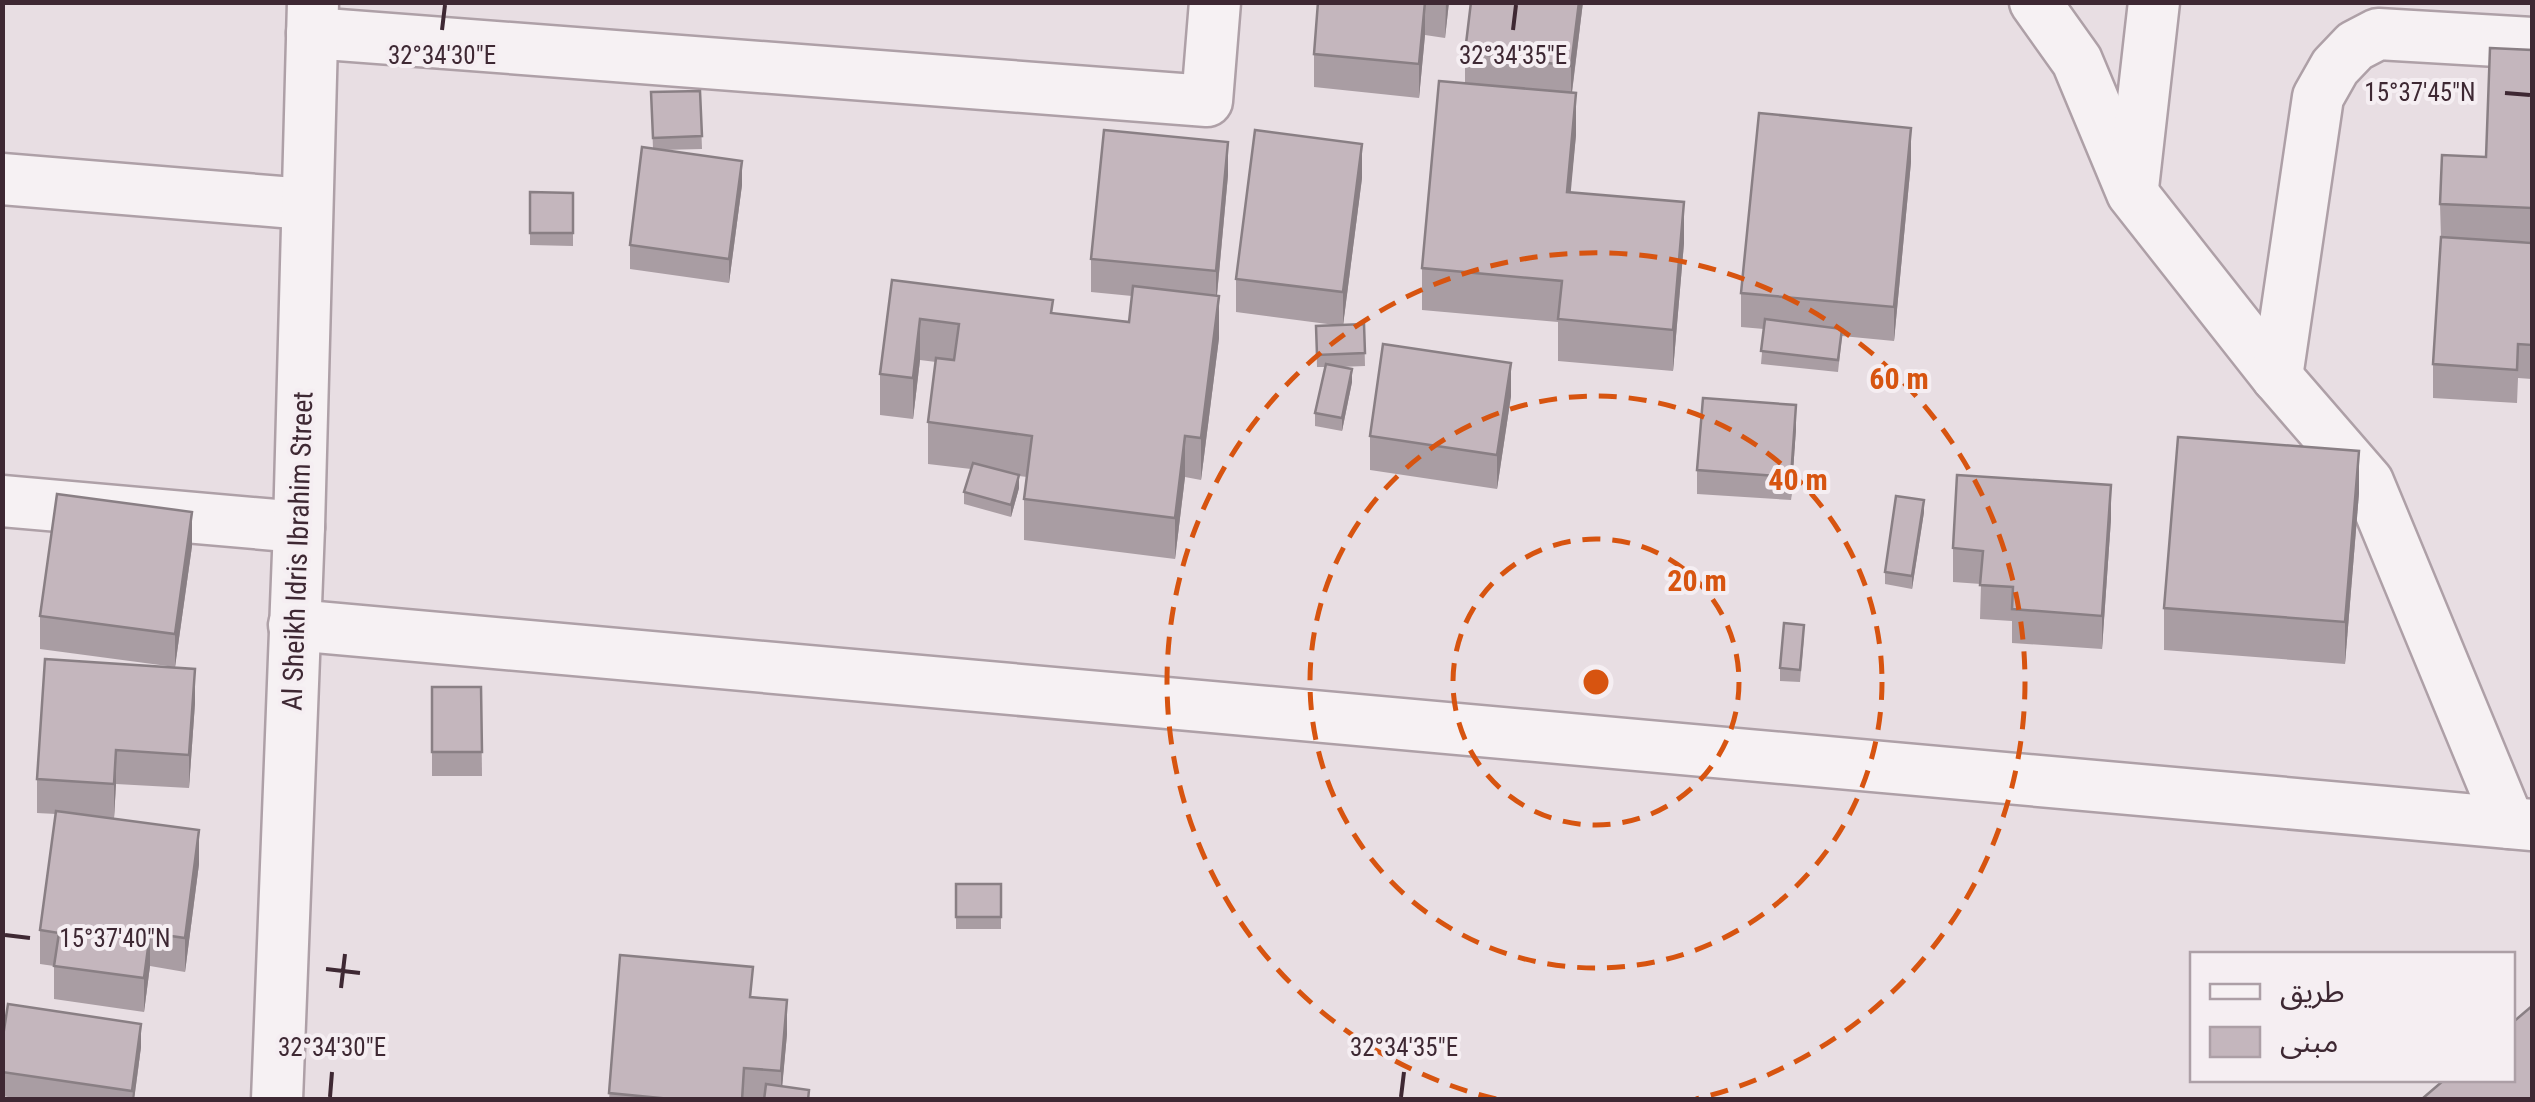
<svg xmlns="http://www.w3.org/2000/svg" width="2535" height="1102" font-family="'Roboto Condensed','Noto Sans Arabic',sans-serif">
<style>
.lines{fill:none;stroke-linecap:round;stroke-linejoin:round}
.minor-casing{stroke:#aea0a7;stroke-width:55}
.minor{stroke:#f6f1f3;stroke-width:50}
.wall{fill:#a99da3}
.shaded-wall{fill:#897f84}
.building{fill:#c4b6bd;stroke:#897f84;stroke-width:2.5}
.ticks{fill:none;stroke:#3e2833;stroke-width:4}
.ring{fill:none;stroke:#d75410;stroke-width:5;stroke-dasharray:18 12}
.labels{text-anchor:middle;stroke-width:8;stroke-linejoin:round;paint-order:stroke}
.street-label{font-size:28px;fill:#3e2833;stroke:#f5eef2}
.ticks-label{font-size:25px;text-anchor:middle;fill:#3e2833;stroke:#f5eef2;stroke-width:8;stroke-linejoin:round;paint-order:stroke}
.centre{fill:#d75410;stroke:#f5eef2;stroke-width:5}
.ring-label{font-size:30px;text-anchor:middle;font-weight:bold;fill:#d75410;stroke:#f5eef2;stroke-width:8;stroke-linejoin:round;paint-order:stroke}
</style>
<rect width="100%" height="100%" fill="#e8dee3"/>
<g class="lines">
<!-- minor casing -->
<g class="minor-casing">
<g id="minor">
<path d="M2035,2L2077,61L2132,193L2277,377L2368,482L2509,823"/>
<path d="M312,33L1207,101L1215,2"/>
<path d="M2,179L306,204"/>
<path d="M2133,188L2154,2"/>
<path d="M2277,377L2318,97L2335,67L2355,46L2378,34L2532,43"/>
<path d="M2,501L299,527"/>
<path d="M294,625L2532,825"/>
<path d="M277,1100L299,527L313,2"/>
</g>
</g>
<!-- minor -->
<use href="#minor" class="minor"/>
</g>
<!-- wall -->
<g class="wall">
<path d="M1318,2H1449L1445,38L1425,35L1419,98L1314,87V54Z"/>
<path d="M1583,2L1572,93L1576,135L1570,192L1684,243L1673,371L1558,361V322L1422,310V268L1465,84V52Z"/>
<path d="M2532,50V242L2492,240L2532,243V379L2518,378L2517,403L2433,398V364L2441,238L2440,204L2486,157Z"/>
<path d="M700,91L702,149L661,150L742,185L729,283L630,269V245L653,149L651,92Z"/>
<path d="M1911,162L1894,341L1842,336L1838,372L1761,364L1764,329L1741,327V293Z"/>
<path d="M1228,175L1217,296L1219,338L1201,480L1185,477L1175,559L1024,540V499L1027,477L1019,476V488L1011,517L964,504V492L971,469L928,464V422L936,362L920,360L913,419L880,415V374L892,280L1053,313L1129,322L1132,296L1091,292V259Z"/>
<path d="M1362,178L1343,325L1364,324L1365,366L1339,367L1352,382L1342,431L1315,426V413L1326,367H1317L1316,326L1335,325L1236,312V279Z"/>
<path d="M530,192L573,193V246L530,245Z"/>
<path d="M1511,396L1497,489L1370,470V436Z"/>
<path d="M1796,429L1791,500L1697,494V470Z"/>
<path d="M2359,493L2345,664L2164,650V608Z"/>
<path d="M1924,512L1912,589L1885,584V572Z"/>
<path d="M2111,519L2102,649L2012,643V621L1980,619L1981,584L1953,582V548Z"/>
<path d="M192,546L175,667L40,649V616Z"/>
<path d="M1804,637L1800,682L1780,681V668Z"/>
<path d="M432,687H481L482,776H432Z"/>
<path d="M195,703L189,788L116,784L114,818L102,817L199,864L185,972L150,966L144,1012L54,999V966L40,964V930L56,814L37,813V779Z"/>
<rect x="956" y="884" width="45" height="45"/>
<path d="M620,955L753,998L787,1034L782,1086L809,1100H609Z"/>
<path d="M2,1043L141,1047L134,1100H27L2,1096Z"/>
</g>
<!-- shaded-wall -->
<g class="shaded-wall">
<path d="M1425,2V35L1419,98V64Z"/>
<path d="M1446,2H1449L1445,38Z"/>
<path d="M1579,2H1583L1571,99V66Z"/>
<path d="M1576,93V135L1567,233V192Z"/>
<path d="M1911,128V162L1894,341V307Z"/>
<path d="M1228,142V175L1216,305V271Z"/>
<path d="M1362,144V178L1343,326V292Z"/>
<path d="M742,161V185L729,283V259Z"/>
<path d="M1684,202V243L1673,371V330Z"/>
<path d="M1219,296V338L1201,480V438Z"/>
<path d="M920,319V360L913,419V378Z"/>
<path d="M1511,363V396L1497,489V455Z"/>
<path d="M1352,369V382L1342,431V418Z"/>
<path d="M1796,405V429L1791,500V477Z"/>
<path d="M1185,436V477L1175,559V518Z"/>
<path d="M2359,451V493L2345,664V622Z"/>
<path d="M1019,475V488L1011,517V505Z"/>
<path d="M2111,485V519L2102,649V616Z"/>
<path d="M1924,500V512L1912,589V576Z"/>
<path d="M192,512V546L175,667V634Z"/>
<path d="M195,669V703L189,788V755Z"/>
<path d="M116,750V784L114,818V784Z"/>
<path d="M199,830V864L185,972V938Z"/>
<path d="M150,933V966L144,1012V978Z"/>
<path d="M787,1000V1034L781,1100V1071Z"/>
<path d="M141,1024V1047L134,1100H132Z"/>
</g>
<!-- building -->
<g class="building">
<path d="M1318,2H1425L1419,64L1314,54Z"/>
<path d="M1471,2H1579L1571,66L1465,52Z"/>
<path d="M2490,48L2532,50V208L2440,204L2442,155L2486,157Z"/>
<path d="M1439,81L1576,93L1567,192L1684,202L1673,330L1558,319L1562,281L1422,268Z"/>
<path d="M700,91L702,136L653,138L651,92Z"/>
<path d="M1759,113L1911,128L1894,307L1741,293Z"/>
<path d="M1104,130L1228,142L1216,271L1091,259Z"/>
<path d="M1255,130L1362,144L1343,292L1236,279Z"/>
<path d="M642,147L742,161L729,259L630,245Z"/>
<path d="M530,192L573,193V233H530Z"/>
<path d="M2441,237L2532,243V345L2518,344L2517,370L2433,364Z"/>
<path d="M892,280L1053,300L1051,313L1129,322L1133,286L1219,296L1201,438L1185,436L1175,518L1024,499L1032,436L928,422L936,358L954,360L959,324L920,319L913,378L880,374Z"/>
<path d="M1765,319L1842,329L1838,360L1761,351Z"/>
<path d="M1364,324L1365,353L1317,355L1316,326Z"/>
<path d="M1383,344L1511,363L1497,455L1370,436Z"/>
<path d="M1326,364L1352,369L1342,418L1315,413Z"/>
<path d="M1703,398L1796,405L1791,477L1697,470Z"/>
<path d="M2178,437L2359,451L2345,622L2164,608Z"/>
<path d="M973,463L1019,475L1011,505L964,492Z"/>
<path d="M1957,475L2111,485L2102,616L2012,609L2013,587L1980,585L1983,551L1953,548Z"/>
<path d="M57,494L192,512L175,634L40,616Z"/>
<path d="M1896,496L1924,500L1912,576L1885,572Z"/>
<path d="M1784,623L1804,625L1800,670L1780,668Z"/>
<path d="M45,659L195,669L189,755L116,750L114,784L37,779Z"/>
<path d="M432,687H481L482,752H432Z"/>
<path d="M56,811L199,830L185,938L150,933L144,978L54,966L59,933L40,930Z"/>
<rect x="956" y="884" width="45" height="33"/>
<path d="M620,955L753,967L750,997L787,1000L781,1071L744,1068L742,1100H681L609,1093Z"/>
<path d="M8,1004L141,1024L132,1091L2,1072V1043Z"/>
<path d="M2532,1006V1100H2424L2423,1098L2444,1080H2512V1023Z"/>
<path d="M766,1084L809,1090L808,1100H764Z"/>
</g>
<!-- ticks -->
<path class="ticks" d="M442,30L445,5M1513,30L1516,5M2505,93L2530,95M5,935L30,938M326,969L360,973M341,988L345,954M330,1097L332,1072M1401,1097L1404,1072"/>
<!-- distance rings -->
<g class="ring">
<circle cx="1596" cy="682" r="143"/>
<circle cx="1596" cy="682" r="286"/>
<path d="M1496 1099A429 429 0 1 1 1696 1099"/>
</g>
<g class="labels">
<!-- street labels -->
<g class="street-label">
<text transform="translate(297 551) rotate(-88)" y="10">Al Sheikh Idris Ibrahim Street</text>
</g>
</g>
<g class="ticks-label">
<text x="442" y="64">32°34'30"E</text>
<text x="1513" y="64">32°34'35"E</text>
<text x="2420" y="101">15°37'45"N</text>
<text x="115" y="947">15°37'40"N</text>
<text x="332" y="1056">32°34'30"E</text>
<text x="1404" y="1056">32°34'35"E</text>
</g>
<circle cx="1596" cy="682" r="15" class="centre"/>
<g class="ring-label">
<text x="1899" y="389">60 m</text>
<text x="1798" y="490">40 m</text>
<text x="1697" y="591">20 m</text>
</g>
<!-- border -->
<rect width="2535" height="1102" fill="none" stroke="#3e2833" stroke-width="10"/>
<!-- legend -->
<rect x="2190" y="952" width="325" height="130" fill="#f5eef2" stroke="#ac9fa6" stroke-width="2.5"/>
<rect x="2210" y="984" width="50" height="15" fill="#f6f1f3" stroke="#ac9fa6" stroke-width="2.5"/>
<text x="2280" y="1002" font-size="30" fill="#3e2833">طريق</text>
<rect x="2210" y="1027" width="50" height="30" fill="#c4b6bd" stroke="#ac9fa6" stroke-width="2.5"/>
<text x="2280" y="1052" font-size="30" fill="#3e2833">مبنى</text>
</svg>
